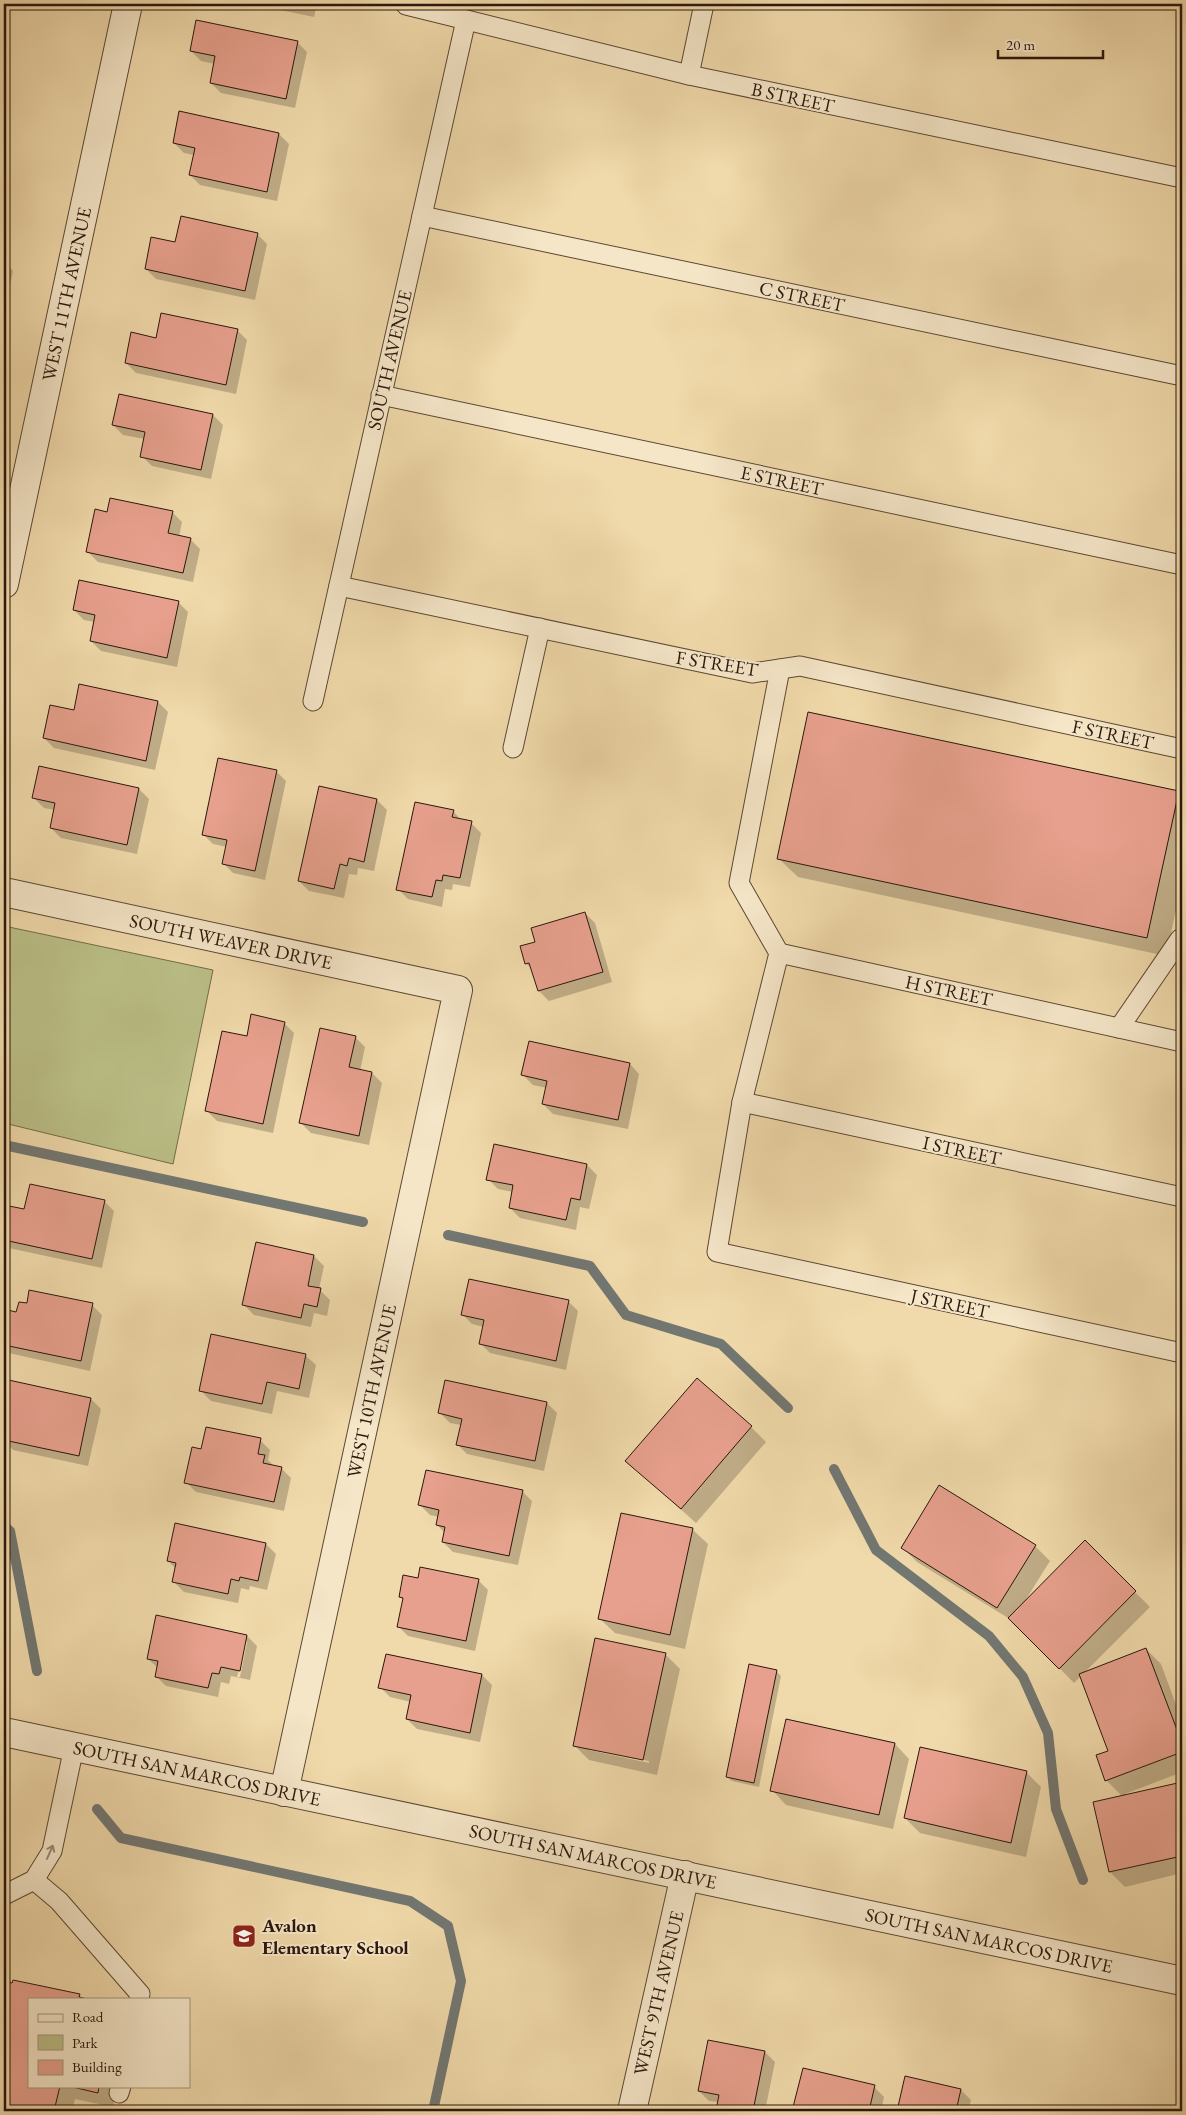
<svg xmlns="http://www.w3.org/2000/svg" width="1186" height="2115" font-family="'EB Garamond',serif">
<style>
.green{fill:#bbbf87;stroke:#736b4a}
.shadow{fill:#0003;fill-rule:evenodd}
.lines{fill:none;stroke-linecap:round;stroke-linejoin:round}
.stream{stroke:#727772;stroke-width:10}
.building{fill:#e7a08d;stroke:#2b170d}
.lane-casing{stroke:#5c4834;stroke-width:21}
.street-casing{stroke:#5c4834;stroke-width:30}
.lane{stroke:#f5e6c8;stroke-width:19}
.street{stroke:#f5e6c8;stroke-width:28}
.oneway{stroke:#9a8974}
.labels{text-anchor:middle;stroke-width:4;stroke-linejoin:round;paint-order:stroke}
.street-label{font-size:19px;fill:#2b170d;stroke:#f5e6c8}
.poi-label{font-size:19px;font-weight:bold;fill:#2b170d;stroke:#f5e6c8;text-anchor:start}
</style>
<rect width="100%" height="100%" fill="#f0d9aa"/>
<filter id="stains"><feTurbulence type="fractalNoise" baseFrequency=".004" numOctaves="4"/><feColorMatrix values="0 0 0 0 .2 0 0 0 0 .09 0 0 0 0 .02 0 0 0 .5 -.17"/></filter>
<radialGradient id="worn" r=".72"><stop offset=".6" stop-color="#630" stop-opacity="0"/><stop offset="1" stop-color="#630" stop-opacity=".3"/></radialGradient>
<!-- green -->
<path class="green" d="M4,926L213,970L173,1164L4,1123Z"/>
<!-- shadow -->
<g class="shadow">
<path d="M251,4H317L314,17Z"/>
<path d="M297,42L307,52L295,108L221,93L211,83L215,64L201,61L191,51Z"/>
<path d="M180,113L279,134L289,144L277,201L200,185L190,175L194,155L184,153L174,143Z"/>
<path d="M257,234L267,244L255,300L156,279L146,269L176,244Z"/>
<path d="M4,261L13,271L6,304H4Z"/>
<path d="M237,330L247,340L236,394L136,373L126,363L156,339Z"/>
<path d="M213,415L223,425L211,479L152,466L142,456L145,439L123,435L113,425Z"/>
<path d="M172,512L182,522L179,537L190,539L200,549L193,582L98,562L88,552L108,513Z"/>
<path d="M178,602L188,612L177,667L101,651L91,641L95,622L84,620L74,610Z"/>
<path d="M158,702L168,712L155,770L54,748L44,738Z"/>
<path d="M276,771L286,781L265,880L233,873L223,863L227,847L213,844L203,834Z"/>
<path d="M139,789L149,799L137,854L61,838L51,828L55,810L44,808L34,798Z"/>
<path d="M1178,792L1182,796V882L1166,956L798,877L778,858Z"/>
<path d="M377,800L387,810L374,871L358,868L357,875L349,874L344,898L309,891L299,881Z"/>
<path d="M453,811L462,821L471,823L481,833L470,887L453,884L452,890L445,889L442,907L408,899L398,889Z"/>
<path d="M585,913L595,923L612,982L549,1001L539,991L532,970L527,964L521,947L537,943Z"/>
<path d="M284,1023L294,1033L273,1133L217,1121L207,1111L248,1038Z"/>
<path d="M355,1037L365,1047L360,1071L372,1073L382,1083L369,1145L311,1133L301,1123Z"/>
<path d="M630,1064L639,1074L628,1129L553,1114L543,1104L547,1088L533,1085L523,1075Z"/>
<path d="M587,1165L597,1175L589,1209L580,1207L576,1230L520,1218L510,1208L513,1192L498,1189L488,1179Z"/>
<path d="M104,1201L114,1211L102,1268L4,1247V1206L25,1211Z"/>
<path d="M257,1244L314,1256L324,1266L319,1289L330,1300L327,1316L314,1313L311,1327L254,1315L244,1305Z"/>
<path d="M568,1301L578,1311L566,1370L490,1353L480,1343L484,1327L472,1324L462,1314Z"/>
<path d="M28,1305H92L102,1315L90,1371L4,1352V1311L17,1314Z"/>
<path d="M212,1336L306,1356L316,1365L309,1398L277,1391L272,1414L211,1401L201,1391Z"/>
<path d="M4,1381L91,1399L101,1409L88,1466L13,1450L4,1440Z"/>
<path d="M547,1403L557,1413L544,1471L467,1454L457,1444L461,1425L450,1423L440,1413Z"/>
<path d="M751,1427L766,1442L696,1523L627,1461Z"/>
<path d="M260,1440L270,1450L268,1460L274,1466L281,1468L291,1478L284,1511L196,1492L186,1482L202,1451Z"/>
<path d="M522,1491L532,1501L518,1565L453,1552L443,1542L445,1533L437,1525L439,1517L430,1515L420,1505Z"/>
<path d="M622,1514L693,1530L708,1544L685,1649L615,1633L600,1619Z"/>
<path d="M1085,1542L1150,1607L1084,1673L1146,1649L1161,1664L1182,1721V1772L1125,1794L1126,1796L1182,1783V1873L1125,1887L1110,1872L1122,1796L1107,1781L1097,1756L1110,1751L1081,1676L1074,1683L1013,1621L917,1562L902,1547L1035,1546L1050,1561L1025,1601Z"/>
<path d="M266,1544L276,1554L267,1590L250,1586L249,1590L241,1588L238,1603L184,1592L174,1582L176,1569L168,1561Z"/>
<path d="M419,1580H478L488,1590L475,1651L408,1636L398,1626L404,1600L400,1596Z"/>
<path d="M157,1617L247,1636L257,1646L250,1680L231,1676L229,1684L221,1682L218,1697L166,1686L156,1676L158,1668L148,1659ZM245,1642H247L240,1677H237Z"/>
<path d="M665,1654L680,1669L657,1775L589,1760L574,1745ZM589,1748L649,1761V1763L589,1750Z"/>
<path d="M386,1655L482,1675L492,1685L480,1742L417,1729L407,1719L411,1702L390,1697L380,1687Z"/>
<path d="M776,1671L781,1676L759,1787L732,1781L727,1777Z"/>
<path d="M895,1744L909,1759L893,1829L786,1805L772,1790Z"/>
<path d="M1026,1772L1041,1787L1026,1857L920,1833L905,1818Z"/>
<path d="M4,1982L79,1995L83,1999H29V2086H117L113,2107L75,2099L72,2111H4Z"/>
<path d="M765,2052L775,2062L765,2111H719L717,2109L719,2102L709,2101L699,2091Z"/>
<path d="M804,2070L874,2087L884,2097L881,2111H794Z"/>
<path d="M906,2077L961,2090L971,2100L968,2111H898Z"/>
</g>
<g class="lines">
<!-- stream -->
<g class="stream">
<path d="M4,1145L363,1222"/>
<path d="M448,1235L590,1266L626,1315L721,1344L788,1408"/>
<path d="M834,1469L876,1550L989,1636L1023,1677L1048,1733L1056,1809L1083,1880"/>
<path d="M4,1526L10,1531L37,1671"/>
<path d="M97,1809L121,1838L410,1901L448,1926L461,1981L433,2111"/>
</g>
</g>
<!-- building -->
<g class="building">
<path d="M285,4H305L304,8Z"/>
<path d="M196,20L298,41L286,99L210,83L215,56L190,51Z"/>
<path d="M179,111L279,133L267,192L189,175L195,148L173,143Z"/>
<path d="M181,216L258,233L245,291L145,269L151,237L175,242Z"/>
<path d="M161,313L238,329L226,385L125,363L131,332L156,338Z"/>
<path d="M119,394L213,414L201,470L140,457L145,432L112,425Z"/>
<path d="M110,498L173,511L168,533L191,538L183,573L86,552L95,509L107,512Z"/>
<path d="M79,580L179,601L167,658L90,641L95,615L73,610Z"/>
<path d="M79,684L158,701L146,761L43,738L50,705L74,710Z"/>
<path d="M808,712L1179,791L1147,938L777,859Z"/>
<path d="M218,758L277,770L255,871L222,864L227,840L202,835Z"/>
<path d="M39,766L139,788L127,845L50,828L55,803L32,798Z"/>
<path d="M319,786L377,799L364,862L349,858L347,866L340,864L334,889L298,881Z"/>
<path d="M415,802L454,810L452,817L472,821L460,878L443,875L442,881L436,880L432,897L396,890Z"/>
<path d="M585,912L603,972L538,991L529,963L525,964L520,946L535,942L531,928Z"/>
<path d="M251,1014L285,1022L263,1124L205,1111L222,1031L247,1036Z"/>
<path d="M320,1028L356,1036L349,1067L372,1072L359,1136L299,1123Z"/>
<path d="M529,1041L630,1063L618,1120L542,1104L547,1081L521,1075Z"/>
<path d="M494,1144L587,1164L580,1200L571,1198L566,1220L509,1208L513,1185L486,1180Z"/>
<path d="M30,1184L105,1200L92,1259L4,1240V1205L24,1209Z"/>
<path d="M256,1242L314,1255L308,1286L321,1288L317,1307L304,1304L301,1318L242,1305Z"/>
<path d="M469,1279L569,1300L556,1361L479,1344L484,1320L461,1315Z"/>
<path d="M29,1290L93,1303L81,1361L4,1345V1309L16,1312L19,1302L27,1303Z"/>
<path d="M211,1334L306,1354L299,1389L267,1382L262,1404L199,1391Z"/>
<path d="M697,1378L752,1426L681,1509L625,1461Z"/>
<path d="M4,1379L91,1398L79,1456L4,1440Z"/>
<path d="M445,1380L547,1402L535,1461L456,1445L462,1419L438,1413Z"/>
<path d="M206,1427L261,1438L258,1454L265,1455L263,1463L282,1467L274,1502L184,1483L192,1447L201,1449Z"/>
<path d="M426,1470L523,1490L509,1556L442,1542L445,1527L436,1525L439,1510L418,1505Z"/>
<path d="M939,1485L1036,1545L997,1608L901,1548Z"/>
<path d="M621,1513L693,1528L670,1635L598,1619Z"/>
<path d="M175,1523L266,1543L258,1581L240,1577L239,1581L231,1579L228,1594L172,1582L176,1563L167,1561Z"/>
<path d="M1085,1540L1136,1591L1059,1669L1008,1618Z"/>
<path d="M420,1567L479,1579L466,1641L397,1627L403,1598L399,1597L403,1575L418,1578Z"/>
<path d="M156,1615L247,1635L240,1671L221,1667L219,1674L212,1673L208,1688L155,1677L158,1661L147,1659Z"/>
<path d="M595,1638L666,1653L643,1760L573,1746Z"/>
<path d="M1146,1648L1182,1743V1752L1105,1781L1096,1755L1108,1751L1079,1674Z"/>
<path d="M386,1654L482,1674L470,1733L406,1719L411,1695L378,1688Z"/>
<path d="M749,1664L777,1670L754,1783L726,1777Z"/>
<path d="M786,1719L895,1743L879,1815L770,1791Z"/>
<path d="M920,1747L1027,1771L1011,1843L904,1818Z"/>
<path d="M1182,1782V1856L1109,1872L1093,1802Z"/>
<path d="M13,1980L80,1994L79,1997L87,1999H29V2086H60L54,2111H4V1981L12,1983Z"/>
<path d="M708,2040L765,2051L753,2111L716,2110L719,2095L698,2091Z"/>
<path d="M803,2068L875,2085L869,2111H792Z"/>
<path d="M905,2076L961,2089L956,2111H897Z"/>
<path d="M68,2086H99L98,2093Z"/>
<path d="M1006,2108L1025,2111H1006Z"/>
</g>
<g class="lines">
<!-- lane casing -->
<g class="lane-casing">
<g id="lane">
<path d="M406,5L689,75L1182,178"/>
<path d="M689,75L704,4"/>
<path d="M422,216L1182,376"/>
<path d="M381,395L1182,565"/>
<path d="M339,586L752,673L800,666L1182,749"/>
<path d="M780,669L739,883L779,953L742,1102L717,1252L1182,1353"/>
<path d="M313,701L466,20"/>
<path d="M513,748L540,628"/>
<path d="M779,953L1182,1042"/>
<path d="M1119,1028L1180,939"/>
<path d="M742,1102L1182,1197"/>
<path d="M34,1880L59,1901L140,1994L139,1999"/>
<path d="M4,1895L34,1880L52,1851L74,1747"/>
<path d="M119,2093L121,2086"/>
</g>
</g>
<!-- street casing -->
<g class="street-casing">
<g id="street">
<path d="M4,584L128,4"/>
<path d="M4,892L458,990L284,1792"/>
<path d="M4,1732L1182,1981"/>
<path d="M632,2111L685,1875"/>
</g>
</g>
<!-- lane -->
<use href="#lane" class="lane"/>
<!-- street -->
<use href="#street" class="street"/>
</g>
<!-- one-way arrows -->
<defs><path id="oneway-shaft" d="M-6 0H5M1.5-3L5.5 0L1.5 3" fill="none" stroke-width="1.6" stroke-linecap="round" stroke-linejoin="round" transform="scale(1.25)"/></defs>
<use class="oneway" href="#oneway-shaft" transform="translate(50 1852) rotate(-66)"/>
<!-- icons -->
<defs>
<g id="school-square" transform="scale(1.25)"><rect x="-9" y="-9" width="18" height="18" rx="4" fill="#8f2418" stroke="#f5e6c8"/><path d="M0-5L7-2L0 1L-7-2ZM-4 1L0 2.5L4 1V4Q0 6-4 4Z" fill="#fff"/></g>
</defs>
<g fill-rule="evenodd">
<use href="#school-square" x="244" y="1936"/>
</g>
<g class="labels">
<!-- street labels -->
<g class="street-label">
<text transform="translate(793 97) rotate(12)" y="7">B STREET</text>
<text transform="translate(66 294) rotate(-78)" y="7">WEST 11TH AVENUE</text>
<text transform="translate(802 296) rotate(12)" y="7">C STREET</text>
<text transform="translate(389 360) rotate(-77)" y="7">SOUTH AVENUE</text>
<text transform="translate(782 480) rotate(12)" y="7">E STREET</text>
<text transform="translate(717 663) rotate(9)" y="7">F STREET</text>
<text transform="translate(1113 734) rotate(12)" y="7">F STREET</text>
<text transform="translate(231 941) rotate(12)" y="7">SOUTH WEAVER DRIVE</text>
<text transform="translate(949 990) rotate(12)" y="7">H STREET</text>
<text transform="translate(962 1150) rotate(12)" y="7">I STREET</text>
<text transform="translate(950 1303) rotate(12)" y="7">J STREET</text>
<text transform="translate(371 1391) rotate(-78)" y="7">WEST 10TH AVENUE</text>
<text transform="translate(197 1773) rotate(12)" y="7">SOUTH SAN MARCOS DRIVE</text>
<text transform="translate(593 1856) rotate(12)" y="7">SOUTH SAN MARCOS DRIVE</text>
<text transform="translate(989 1940) rotate(12)" y="7">SOUTH SAN MARCOS DRIVE</text>
<text transform="translate(658 1993) rotate(-77)" y="7">WEST 9TH AVENUE</text>
</g>
<!-- poi labels -->
<g class="poi-label">
<text x="262" y="1932">Avalon<tspan x="262" dy="22">Elementary School</tspan></text>
</g>
</g>
<!-- margin -->
<rect width="1186" height="2115" fill="none" stroke="#f0d9aa" stroke-width="20"/>
<rect x="5" y="5" width="1176" height="2105" fill="none" stroke="#2b170d" stroke-width="2.5"/>
<rect x="10" y="10" width="1166" height="2095" fill="none" stroke="#2b170d"/>
<!-- legend -->
<rect x="28" y="1998" width="162" height="90" fill="#f5e6c8" stroke="#a4937d"/>
<rect x="38" y="2014" width="25" height="8" fill="#f5e6c8" stroke="#a4937d"/>
<text x="72" y="2022" font-size="15" fill="#2b170d">Road</text>
<rect x="38" y="2035" width="25" height="15" fill="#bbbf87" stroke="#a4937d"/>
<text x="72" y="2048" font-size="15" fill="#2b170d">Park</text>
<rect x="38" y="2060" width="25" height="15" fill="#e7a08d" stroke="#a4937d"/>
<text x="72" y="2072" font-size="15" fill="#2b170d">Building</text>
<!-- scale -->
<path d="M998 50v8h105v-8" fill="none" stroke="#2b170d" stroke-width="2.5"/>
<text x="1006" y="50" font-size="15" fill="#2b170d" stroke="#f5e6c8" stroke-width="4" paint-order="stroke">20 m</text>
<rect width="100%" height="100%" filter="url(#stains)"/>
<rect width="100%" height="100%" fill="url(#worn)"/>
</svg>
